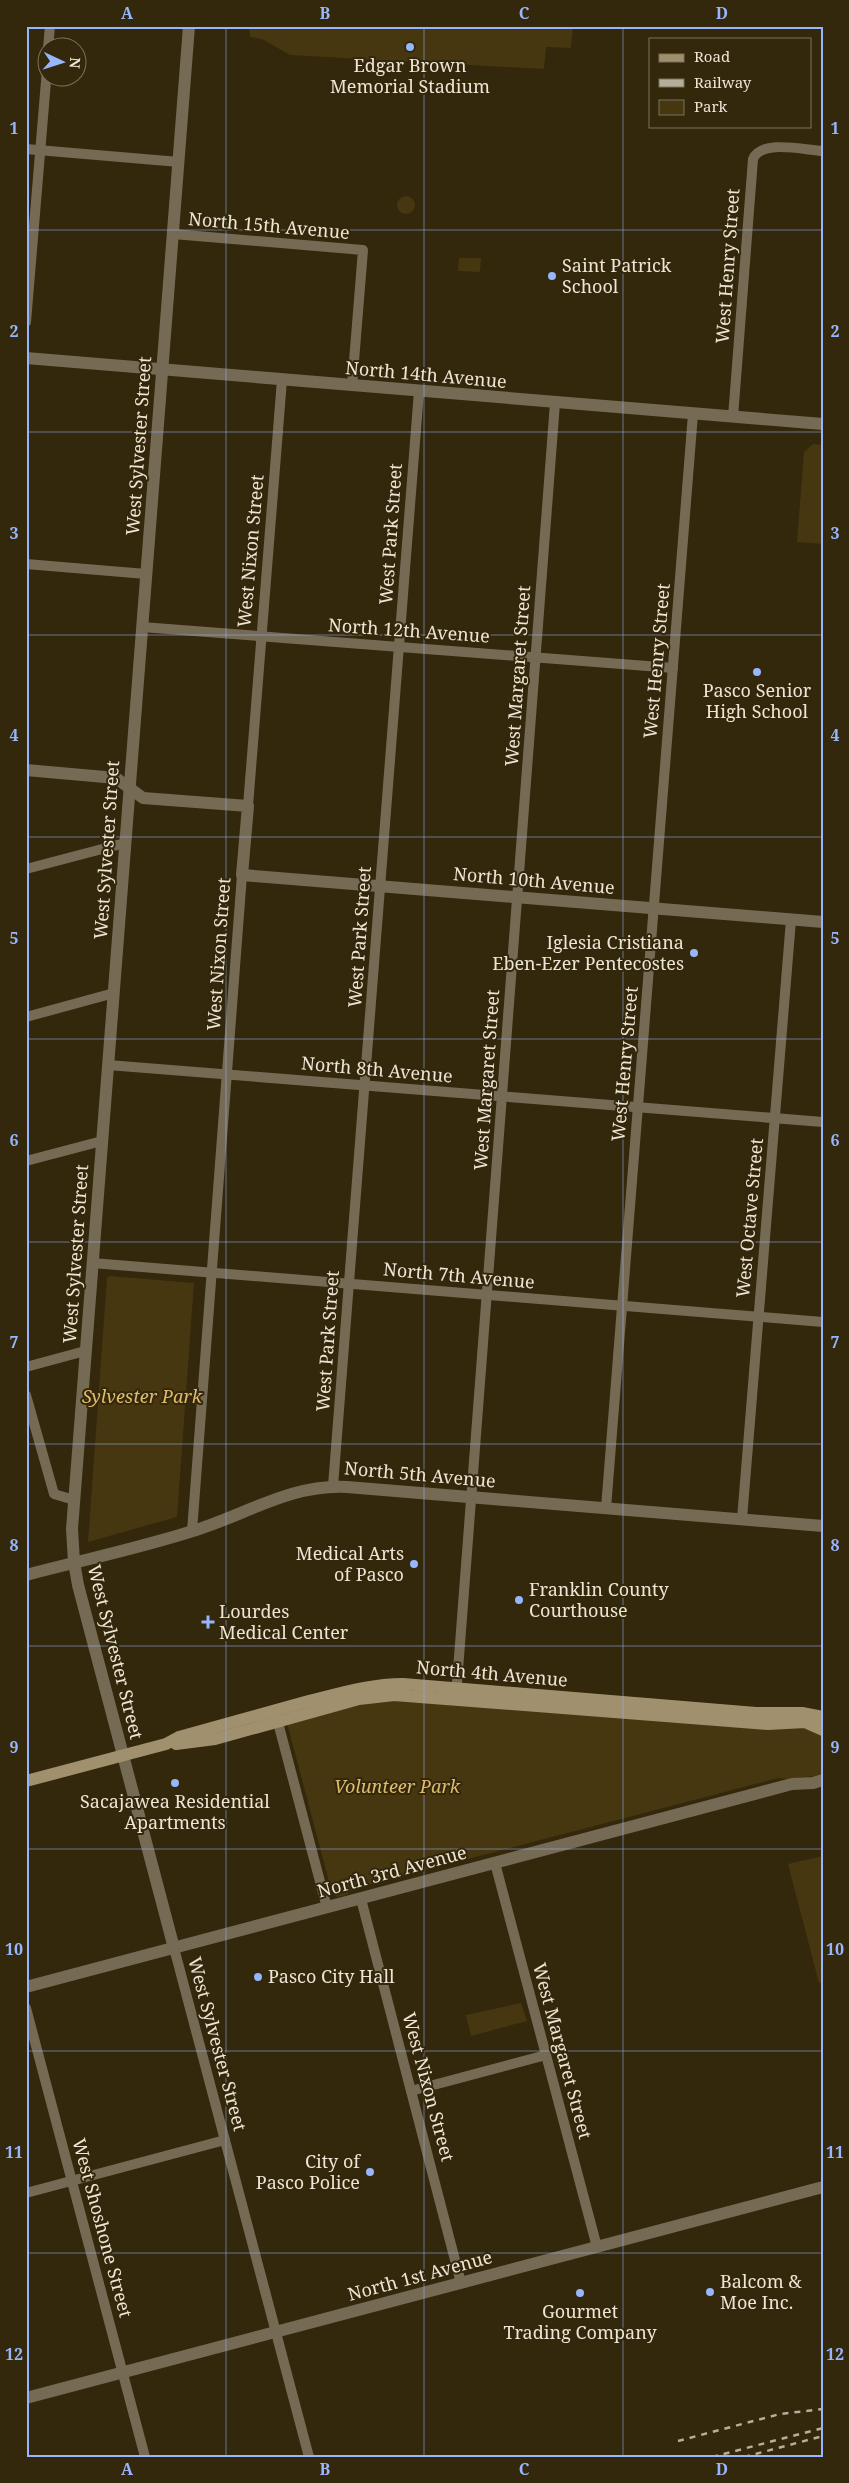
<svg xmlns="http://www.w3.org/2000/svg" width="849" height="2483" font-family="'Noto Serif',serif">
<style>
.green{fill:#473710}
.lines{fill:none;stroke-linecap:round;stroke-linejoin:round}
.minor{stroke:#756b55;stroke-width:10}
.tertiary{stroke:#756b55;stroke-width:12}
.secondary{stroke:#a0906d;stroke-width:12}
.rail{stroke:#b6ad9a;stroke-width:2.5;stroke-dasharray:6 6;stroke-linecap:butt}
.grid{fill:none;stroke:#97b6fd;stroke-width:1;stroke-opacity:0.55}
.poi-dot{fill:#97b6fd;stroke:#33270c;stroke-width:2}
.labels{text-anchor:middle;stroke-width:4;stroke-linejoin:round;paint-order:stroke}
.poi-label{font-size:18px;fill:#ede5d5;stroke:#33270c;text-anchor:start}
.street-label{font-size:18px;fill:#ede5d5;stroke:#33270c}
.park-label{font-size:18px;font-style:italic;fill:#e0bc6c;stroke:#33270c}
.neatline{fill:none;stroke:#97b6fd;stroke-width:2}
.grid-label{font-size:16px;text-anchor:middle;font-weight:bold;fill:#97b6fd}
</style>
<rect width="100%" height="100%" fill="#33270c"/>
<!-- green -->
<g class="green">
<path d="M249,26H573L571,48L546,47L544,69L290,55L262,39L250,37Z"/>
<circle cx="406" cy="205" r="9"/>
<path d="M459,258H481L480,272L458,271Z"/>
<path d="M813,444L823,445V544L797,542L804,452Z"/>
<path d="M110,1276L194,1283L177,1517L88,1542L107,1278Z"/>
<path d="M385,1699L800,1725L823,1733V1775L787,1779L778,1778L353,1889L346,1895L337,1897L332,1893L287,1723Z"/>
<path d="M823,1856V1982L819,1983L788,1864Z"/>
<path d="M521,2003L527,2021L471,2036L466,2015Z"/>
</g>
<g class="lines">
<!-- minor -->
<g class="minor">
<path d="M48,48L50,26"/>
<path d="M26,149L179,162"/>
<path d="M173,234L363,250L352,386"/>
<path d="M26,322L48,57"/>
<path d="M733,417L753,159C761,139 804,150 823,151"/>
<path d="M26,564L146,574"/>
<path d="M142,627L673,668"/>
<path d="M248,806L282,380"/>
<path d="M26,869L125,843"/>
<path d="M26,1017L114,993"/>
<path d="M108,1065L823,1122"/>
<path d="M26,1161L102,1141"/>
<path d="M92,1263L823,1322"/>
<path d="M26,1367L85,1351"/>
<path d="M26,1395L54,1494L74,1500"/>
<path d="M333,1486L419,391"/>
<path d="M606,1508L693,414"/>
<path d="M742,1519L791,920"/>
<path d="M192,1531L242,875"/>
<path d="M456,1696L555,403"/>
<path d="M276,1715L327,1908"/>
<path d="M495,1863L597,2247"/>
<path d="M361,1899L461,2283"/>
<path d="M174,1948L309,2457"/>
<path d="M26,2008L145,2457"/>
<path d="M411,2091L546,2055"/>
<path d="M26,2193L225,2140"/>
</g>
<!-- tertiary -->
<g class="tertiary">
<path d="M26,358L823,424"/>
<path d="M26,770L116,778L143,798L248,806L242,875L823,922"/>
<path d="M26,1575C83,1560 140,1548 196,1530C247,1514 291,1484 347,1487L823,1526"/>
<path d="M174,1948L78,1585L74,1562L72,1529L189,26"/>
<path d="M26,1987L792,1784L813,1783L823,1780"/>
<path d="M26,2398L823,2187"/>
</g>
<!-- secondary -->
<g class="secondary">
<path d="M176,1744L215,1739L359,1699L394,1695L768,1724L805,1722L823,1730"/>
<path d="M26,1781L166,1744L179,1737C221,1725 263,1714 305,1702C338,1694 369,1684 403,1684L756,1713H802L823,1717"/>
</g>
<!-- rail -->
<g class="rail">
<path d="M678,2441L780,2414L823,2409"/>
<path d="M712,2457L823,2428"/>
<path d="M744,2457L823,2436"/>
</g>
</g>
<!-- grid -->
<path class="grid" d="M226,26V2457M424,26V2457M623,26V2457M26,230H823M26,432H823M26,635H823M26,837H823M26,1039H823M26,1242H823M26,1444H823M26,1646H823M26,1849H823M26,2051H823M26,2253H823"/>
<!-- markers -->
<g class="poi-dot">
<circle cx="410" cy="47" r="5"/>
<circle cx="552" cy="276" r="5"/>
<circle cx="757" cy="672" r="5"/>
<circle cx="694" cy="953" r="5"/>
<circle cx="414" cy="1564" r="5"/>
<circle cx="519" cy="1600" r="5"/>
<path d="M205.5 1614.5h5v5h5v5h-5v5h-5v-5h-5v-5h5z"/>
<circle cx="175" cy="1783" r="5"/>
<circle cx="258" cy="1977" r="5"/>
<circle cx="370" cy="2172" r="5"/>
<circle cx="710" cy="2292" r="5"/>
<circle cx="580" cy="2293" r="5"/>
</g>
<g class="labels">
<!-- poi labels -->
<g class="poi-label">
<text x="410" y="72" text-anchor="middle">Edgar Brown<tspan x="410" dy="21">Memorial Stadium</tspan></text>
<text x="562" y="272">Saint Patrick<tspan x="562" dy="21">School</tspan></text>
<text x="757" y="697" text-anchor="middle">Pasco Senior<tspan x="757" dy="21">High School</tspan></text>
<text x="684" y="949" text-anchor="end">Iglesia Cristiana<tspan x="684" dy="21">Eben-Ezer Pentecostes</tspan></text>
<text x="404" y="1560" text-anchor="end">Medical Arts<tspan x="404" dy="21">of Pasco</tspan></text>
<text x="529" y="1596">Franklin County<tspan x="529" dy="21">Courthouse</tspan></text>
<text x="219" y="1618">Lourdes<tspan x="219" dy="21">Medical Center</tspan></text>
<text x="175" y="1808" text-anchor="middle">Sacajawea Residential<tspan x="175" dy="21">Apartments</tspan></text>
<text x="268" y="1983">Pasco City Hall</text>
<text x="360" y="2168" text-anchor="end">City of<tspan x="360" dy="21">Pasco Police</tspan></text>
<text x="720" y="2288">Balcom &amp;<tspan x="720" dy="21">Moe Inc.</tspan></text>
<text x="580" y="2318" text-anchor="middle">Gourmet<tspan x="580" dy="21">Trading Company</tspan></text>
</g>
<!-- street labels -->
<g class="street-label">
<text transform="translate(269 226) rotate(5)" y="6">North 15th Avenue</text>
<text transform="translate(728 266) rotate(-86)" y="6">West Henry Street</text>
<text transform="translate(426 375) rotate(5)" y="6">North 14th Avenue</text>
<text transform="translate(139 446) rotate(-86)" y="6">West Sylvester Street</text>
<text transform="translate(391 534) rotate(-86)" y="6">West Park Street</text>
<text transform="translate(251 551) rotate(-85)" y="6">West Nixon Street</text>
<text transform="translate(409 631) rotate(4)" y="6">North 12th Avenue</text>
<text transform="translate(657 661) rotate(-85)" y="6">West Henry Street</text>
<text transform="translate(518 676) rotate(-86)" y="6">West Margaret Street</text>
<text transform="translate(107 850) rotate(-86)" y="6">West Sylvester Street</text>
<text transform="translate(534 881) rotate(5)" y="6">North 10th Avenue</text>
<text transform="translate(360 937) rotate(-86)" y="6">West Park Street</text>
<text transform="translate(219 954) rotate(-86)" y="6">West Nixon Street</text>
<text transform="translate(625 1064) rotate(-85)" y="6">West Henry Street</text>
<text transform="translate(377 1070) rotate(5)" y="6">North 8th Avenue</text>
<text transform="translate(487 1080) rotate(-86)" y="6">West Margaret Street</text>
<text transform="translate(750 1218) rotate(-85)" y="6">West Octave Street</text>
<text transform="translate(76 1254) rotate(-86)" y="6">West Sylvester Street</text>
<text transform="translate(459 1276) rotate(5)" y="6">North 7th Avenue</text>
<text transform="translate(328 1341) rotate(-86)" y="6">West Park Street</text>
<text transform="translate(420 1475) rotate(5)" y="6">North 5th Avenue</text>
<text transform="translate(115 1652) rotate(76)" y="6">West Sylvester Street</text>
<text transform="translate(492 1674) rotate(5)" y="6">North 4th Avenue</text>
<text transform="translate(392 1872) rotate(-15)" y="6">North 3rd Avenue</text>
<text transform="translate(217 2044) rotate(75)" y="6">West Sylvester Street</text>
<text transform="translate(562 2051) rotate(75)" y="6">West Margaret Street</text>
<text transform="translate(428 2087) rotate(75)" y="6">West Nixon Street</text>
<text transform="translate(102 2228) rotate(75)" y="6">West Shoshone Street</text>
<text transform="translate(420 2276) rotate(-15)" y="6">North 1st Avenue</text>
</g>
<!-- park labels -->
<g class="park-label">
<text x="142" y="1403">Sylvester Park</text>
<text x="397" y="1793">Volunteer Park</text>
</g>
</g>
<!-- border -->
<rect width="849" height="2483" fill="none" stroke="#33270c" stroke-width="55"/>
<!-- legend -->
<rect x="649" y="38" width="162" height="90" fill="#33270c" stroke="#7d735c"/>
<rect x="659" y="54" width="25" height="8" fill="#a0906d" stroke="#7d735c"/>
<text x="694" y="62" font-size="15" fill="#ede5d5">Road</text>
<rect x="659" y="79" width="25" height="8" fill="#b6ad9a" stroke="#7d735c"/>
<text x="694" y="88" font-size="15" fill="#ede5d5">Railway</text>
<rect x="659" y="100" width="25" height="15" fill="#473710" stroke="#7d735c"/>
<text x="694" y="112" font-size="15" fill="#ede5d5">Park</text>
<!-- north arrow -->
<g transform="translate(62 62) rotate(94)"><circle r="24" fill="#33270c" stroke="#7d735c"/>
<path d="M0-4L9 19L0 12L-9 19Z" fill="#97b6fd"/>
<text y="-8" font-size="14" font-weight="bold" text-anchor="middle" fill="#ede5d5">N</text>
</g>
<rect x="28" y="28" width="794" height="2428" class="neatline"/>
<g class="grid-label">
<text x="127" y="19">A</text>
<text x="325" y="19">B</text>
<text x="524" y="19">C</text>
<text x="722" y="19">D</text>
<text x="14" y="134">1</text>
<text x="835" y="134">1</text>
<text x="14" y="337">2</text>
<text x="835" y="337">2</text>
<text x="14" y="539">3</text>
<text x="835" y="539">3</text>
<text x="14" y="741">4</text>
<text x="835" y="741">4</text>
<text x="14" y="944">5</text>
<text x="835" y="944">5</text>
<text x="14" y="1146">6</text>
<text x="835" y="1146">6</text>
<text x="14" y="1348">7</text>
<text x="835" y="1348">7</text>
<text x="14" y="1551">8</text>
<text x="835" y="1551">8</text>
<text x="14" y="1753">9</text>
<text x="835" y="1753">9</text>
<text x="14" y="1955">10</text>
<text x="835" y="1955">10</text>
<text x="14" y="2158">11</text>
<text x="835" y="2158">11</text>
<text x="14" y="2360">12</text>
<text x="835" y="2360">12</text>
<text x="127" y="2475">A</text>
<text x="325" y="2475">B</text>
<text x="524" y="2475">C</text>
<text x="722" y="2475">D</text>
</g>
</svg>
